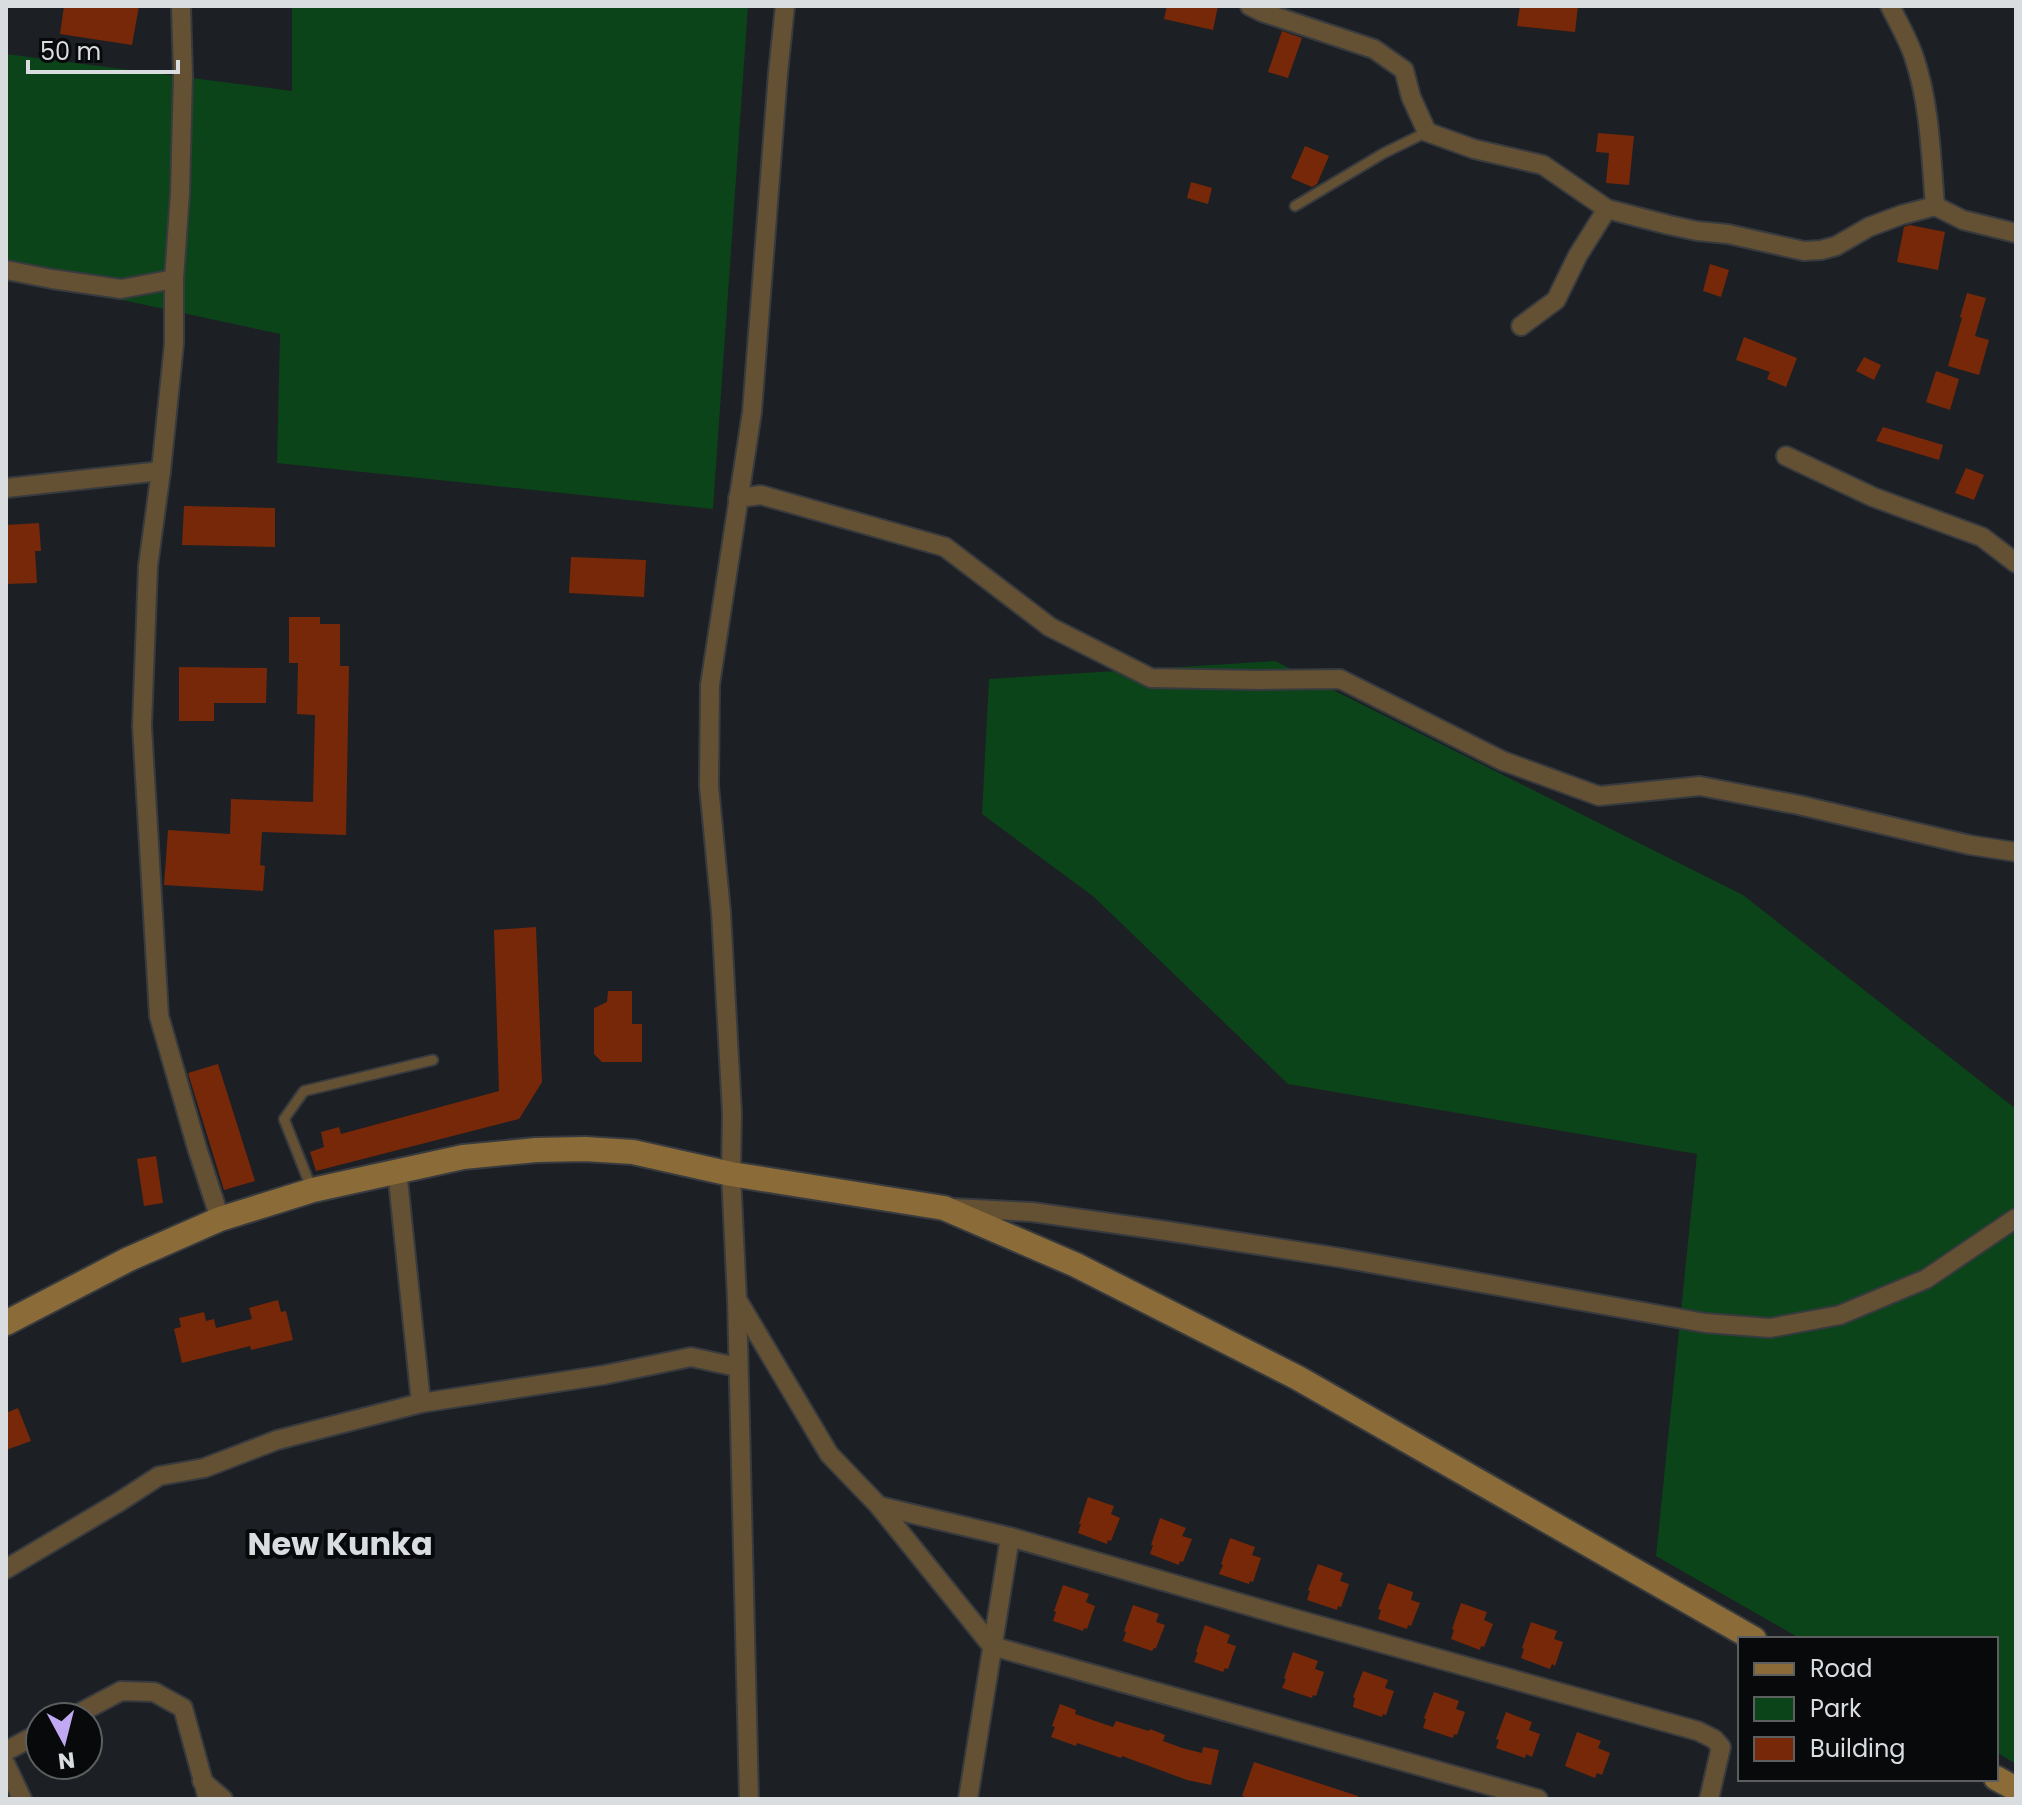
<svg xmlns="http://www.w3.org/2000/svg" width="2022" height="1805" font-family="Poppins,sans-serif">
<style>
.green{fill:#0b4418}
.building{fill:#772809}
.lines{fill:none;stroke-linecap:round;stroke-linejoin:round}
.lane-casing{stroke:#373a3e;stroke-width:13}
.street-casing{stroke:#373a3e;stroke-width:22}
.secondary-casing{stroke:#373a3e;stroke-width:28}
.lane{stroke:#645032;stroke-width:9}
.street{stroke:#645032;stroke-width:18}
.secondary{stroke:#8b6c38;stroke-width:24}
.labels{text-anchor:middle;stroke-width:8;stroke-linejoin:round;paint-order:stroke}
.district-label{font-size:32px;font-weight:bold;fill:#dadde0;stroke:#08090b}
</style>
<rect width="100%" height="100%" fill="#1c1f24"/>
<!-- green -->
<g class="green">
<path d="M292,6H748L713,509L277,463L280,334L6,275V54L292,91Z"/>
<path d="M1275,661L1743,895L2016,1109V1764L1996,1752V1639H1801L1656,1556L1697,1154L1288,1084L1094,897L982,814L989,679Z"/>
</g>
<!-- building -->
<g class="building">
<path d="M64,6H139L132,45L60,34Z"/>
<path d="M1167,6H1218L1213,30L1164,19Z"/>
<path d="M1520,6H1578L1575,32L1517,26Z"/>
<path d="M1282,31L1302,38L1288,78L1268,72Z"/>
<path d="M1598,133L1634,136L1629,185L1606,183L1609,153L1596,152Z"/>
<path d="M1305,146L1329,156L1317,184L1312,187L1291,178Z"/>
<path d="M1191,182L1212,188L1208,204L1187,198Z"/>
<path d="M1910,225L1945,232L1938,270L1897,262L1904,227Z"/>
<path d="M1710,264L1729,270L1721,297L1703,291Z"/>
<path d="M1967,293L1986,298L1975,336L1989,340L1979,375L1948,366L1962,318L1960,317Z"/>
<path d="M1744,337L1797,358L1786,387L1767,379L1770,372L1736,360Z"/>
<path d="M1864,357L1881,365L1874,380L1856,371Z"/>
<path d="M1936,371L1959,379L1950,410L1926,402Z"/>
<path d="M1883,427L1943,445L1939,460L1876,441Z"/>
<path d="M1966,468L1984,475L1974,500L1955,493Z"/>
<path d="M184,506L275,508V547L182,545Z"/>
<path d="M39,523L41,551H35L37,583L6,584V525Z"/>
<path d="M571,557L646,560L644,597L569,593Z"/>
<path d="M289,617H320V624H340V666H349L346,835L262,832L260,865L265,866L263,891L164,885L168,830L230,834L231,799L313,802L315,715L297,714L298,663H289Z"/>
<path d="M179,667L267,668L266,703H214V721H179Z"/>
<path d="M536,927L542,1082L519,1119L316,1171L310,1152L324,1147L321,1132L339,1127L341,1134L499,1091L494,930Z"/>
<path d="M608,991H632V1024H642V1062H602L594,1054V1008L607,1002Z"/>
<path d="M218,1064L255,1181L224,1190L188,1073Z"/>
<path d="M156,1156L163,1203L144,1206L137,1159Z"/>
<path d="M278,1300L281,1312L286,1311L293,1340L251,1350L250,1346L182,1363L174,1329L181,1327L179,1318L204,1312L206,1321L214,1319L216,1328L252,1319L249,1308Z"/>
<path d="M18,1408L31,1441L6,1450V1413Z"/>
<path d="M1088,1497L1114,1506L1111,1514L1120,1518L1111,1541L1108,1540L1107,1544L1078,1533L1081,1524H1079Z"/>
<path d="M1160,1518L1186,1528L1182,1536L1192,1539L1183,1562L1180,1561L1179,1565L1150,1554L1153,1545H1151Z"/>
<path d="M1230,1538L1255,1547L1252,1555L1261,1558L1253,1582L1250,1581L1249,1584L1219,1574L1223,1565L1221,1564Z"/>
<path d="M1318,1564L1343,1573L1340,1581L1349,1584L1341,1607L1338,1606L1337,1610L1307,1600L1310,1591L1308,1590Z"/>
<path d="M1388,1583L1413,1592L1411,1600L1420,1603L1411,1626L1408,1625L1407,1629L1378,1619L1381,1610L1378,1609Z"/>
<path d="M1063,1585L1089,1594L1086,1602L1095,1606L1087,1629L1084,1628L1083,1631L1053,1621L1056,1612L1054,1611Z"/>
<path d="M1461,1603L1487,1612L1484,1620L1493,1624L1484,1647L1481,1646L1480,1650L1451,1639L1454,1630L1452,1629Z"/>
<path d="M1133,1605L1159,1614L1156,1622L1165,1625L1156,1648H1154L1152,1651L1123,1641L1126,1632L1124,1631Z"/>
<path d="M1531,1622L1557,1631L1554,1639L1563,1642L1555,1666L1552,1664L1550,1669L1521,1658L1524,1649L1522,1648Z"/>
<path d="M1205,1625L1230,1635L1227,1643L1236,1646L1228,1669L1225,1668L1223,1672L1194,1662L1198,1652H1196Z"/>
<path d="M1293,1652L1318,1661L1315,1669L1324,1672L1316,1696L1313,1695L1312,1698L1282,1688L1286,1679L1284,1678Z"/>
<path d="M1363,1671L1388,1680L1385,1688L1394,1691L1386,1715L1383,1714L1382,1717L1353,1707L1355,1698L1353,1697Z"/>
<path d="M1434,1692L1459,1701L1456,1709L1465,1712L1457,1735L1454,1734L1453,1738L1423,1728L1426,1719L1424,1718Z"/>
<path d="M1060,1704L1076,1710L1075,1714L1113,1727L1116,1721L1149,1731L1150,1729L1165,1735L1163,1741L1182,1748L1202,1753L1203,1747L1219,1750L1211,1785L1187,1780L1122,1756L1121,1758L1077,1743L1076,1746L1051,1737L1055,1727L1052,1726Z"/>
<path d="M1506,1712L1532,1722L1529,1730L1540,1734L1532,1757L1526,1754L1525,1758L1496,1748L1499,1740L1496,1739Z"/>
<path d="M1577,1732L1601,1741L1598,1748L1610,1753L1602,1775L1597,1773L1595,1778L1565,1766Z"/>
<path d="M1254,1762L1358,1796V1799H1252L1242,1796Z"/>
</g>
<g class="lines">
<!-- lane casing -->
<g class="lane-casing">
<g id="lane">
<path d="M1295,206L1384,153L1427,132"/>
<path d="M311,1187L284,1119L304,1091L433,1060"/>
</g>
</g>
<!-- street casing -->
<g class="street-casing">
<g id="street">
<path d="M181,6L183,75L180,193L174,279V344L161,471L148,566L142,726L159,1016L197,1148L220,1219"/>
<path d="M1250,6L1262,12L1374,49L1404,70L1411,97L1427,132L1474,149L1543,165L1607,209L1669,225L1697,231L1728,234L1804,251L1821,250L1836,246L1869,227L1901,215L1935,206"/>
<path d="M1890,6C1898,22 1908,39 1914,57C1930,104 1931,157 1935,206L1963,220L2016,233"/>
<path d="M6,270L52,279L121,289L174,279"/>
<path d="M1521,326L1556,300L1578,255L1607,209"/>
<path d="M1786,456L1873,497L1982,537L2016,563"/>
<path d="M6,488L161,471"/>
<path d="M738,498L761,495L945,547L1050,627L1151,678L1259,680L1340,679L1503,761L1599,796L1700,786L1799,805L1970,845L2016,852"/>
<path d="M397,1170L421,1403"/>
<path d="M954,1208L1032,1212L1167,1231L1342,1258L1705,1323L1770,1328L1840,1315L1926,1279L2016,1218"/>
<path d="M738,1301L829,1454L879,1506L992,1646L1538,1799"/>
<path d="M879,1506L1010,1537L1288,1617L1698,1731L1714,1739L1721,1747L1709,1799"/>
<path d="M6,1569L119,1502L159,1476L204,1468L277,1440L421,1403L604,1375L691,1357L737,1367"/>
<path d="M72,1717L121,1691L154,1692L183,1708L208,1799"/>
<path d="M6,1751L40,1733"/>
<path d="M6,1765L22,1799"/>
<path d="M202,1781L223,1799"/>
<path d="M749,1799L737,1299L731,1174L732,1113L721,912L709,786L710,685L752,412L778,73L785,6"/>
<path d="M968,1799L1010,1537"/>
</g>
</g>
<!-- secondary casing -->
<g class="secondary-casing">
<g id="secondary">
<path d="M6,1323L129,1259L220,1219L313,1190L463,1157L536,1150L585,1149L633,1152L731,1174L944,1208L1076,1265L1298,1378L1754,1639"/>
<path d="M1996,1778L2016,1789"/>
</g>
</g>
<!-- lane -->
<use href="#lane" class="lane"/>
<!-- street -->
<use href="#street" class="street"/>
<!-- secondary -->
<use href="#secondary" class="secondary"/>
</g>
<g class="labels">
<!-- district labels -->
<g class="district-label">
<text x="340" y="1555">New Kunka</text>
</g>
</g>
<!-- border -->
<rect width="2022" height="1805" fill="none" stroke="#dadde0" stroke-width="16"/>
<!-- legend -->
<rect x="1738" y="1637" width="260" height="144" fill="#08090b" stroke="#5c5e60" stroke-width="2"/>
<rect x="1754" y="1663" width="40" height="12" fill="#8b6c38" stroke="#5c5e60" stroke-width="2"/>
<text x="1810" y="1677" font-size="24" fill="#dadde0">Road</text>
<rect x="1754" y="1697" width="40" height="24" fill="#0b4418" stroke="#5c5e60" stroke-width="2"/>
<text x="1810" y="1717" font-size="24" fill="#dadde0">Park</text>
<rect x="1754" y="1737" width="40" height="24" fill="#772809" stroke="#5c5e60" stroke-width="2"/>
<text x="1810" y="1757" font-size="24" fill="#dadde0">Building</text>
<!-- north arrow -->
<g transform="translate(64 1741) rotate(173)"><circle r="38" fill="#08090b" stroke="#5c5e60" stroke-width="2"/>
<path d="M0-6L14 30L0 20L-14 30Z" fill="#c0a8f3"/>
<text y="-12" font-size="22" font-weight="bold" text-anchor="middle" fill="#dadde0">N</text>
</g>
<!-- scale -->
<path d="M28 60v12h150v-12" fill="none" stroke="#dadde0" stroke-width="4"/>
<text x="40" y="60" font-size="24" fill="#dadde0" stroke="#08090b" stroke-width="6" paint-order="stroke">50 m</text>
</svg>
